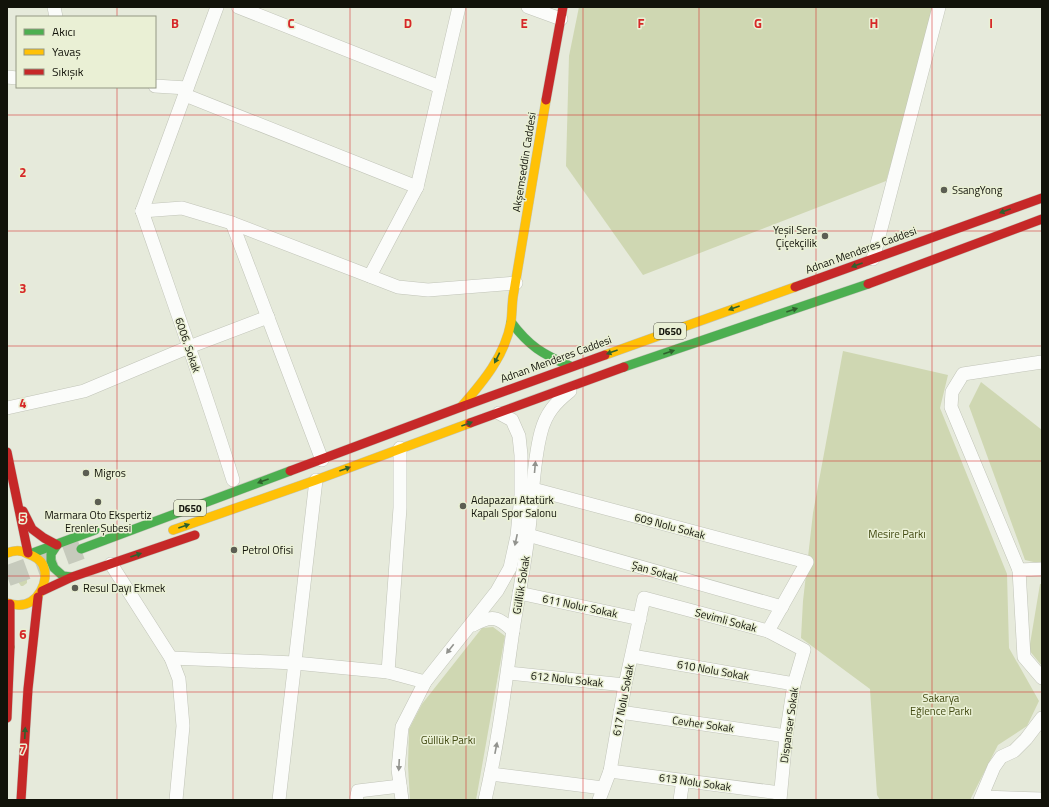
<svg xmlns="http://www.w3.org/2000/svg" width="1049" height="807" font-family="'Titillium Web',sans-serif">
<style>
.green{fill:#cfd7b2}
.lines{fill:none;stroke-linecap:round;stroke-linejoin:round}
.primary-tunnel{stroke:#c6cabc;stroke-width:21;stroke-dasharray:21 10;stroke-linecap:butt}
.street-casing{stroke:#c1c4b8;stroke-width:14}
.fast-casing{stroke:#c1c4b8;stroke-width:10}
.slow-casing{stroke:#c1c4b8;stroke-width:10}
.jam-casing{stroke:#c1c4b8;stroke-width:10}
.street{stroke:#fbfcfa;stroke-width:13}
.fast{stroke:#4caf50;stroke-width:9}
.slow{stroke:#ffc107;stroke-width:9}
.jam{stroke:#c62828;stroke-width:9}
.oneway{fill:#2f612d}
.oneway2{fill:#92938e}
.grid{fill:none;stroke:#d62828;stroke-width:1;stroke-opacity:0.55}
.poi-dot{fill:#5c5e53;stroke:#eaf0d5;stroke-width:1.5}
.labels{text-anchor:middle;stroke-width:3;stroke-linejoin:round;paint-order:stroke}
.shield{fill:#eaf0d5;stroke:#535547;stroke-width:1}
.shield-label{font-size:10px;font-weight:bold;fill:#12130a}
.street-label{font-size:11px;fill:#12130a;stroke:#eaf0d5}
.poi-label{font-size:11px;fill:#12130a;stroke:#eaf0d5;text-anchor:start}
.park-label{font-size:11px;fill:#434b13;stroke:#eaf0d5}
.grid-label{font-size:13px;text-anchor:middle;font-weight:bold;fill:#d62828;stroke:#eaf0d5;stroke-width:3;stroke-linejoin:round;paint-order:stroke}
</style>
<rect width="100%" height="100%" fill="#e6eadb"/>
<!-- green -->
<g class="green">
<path d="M579,7H938L886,181L643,275L566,166L569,56Z"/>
<path d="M843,351L948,375L940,408L1007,574L1009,648L1039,701L1027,726L998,745L970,800H880L877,795L870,689L801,638L803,601L813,513Z"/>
<path d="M981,382L1042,430V564L1025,560L969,406Z"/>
<path d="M19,568H23L27,576V583L23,586H21L16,579L15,572Z"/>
<path d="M1040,584H1042V666L1029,650Z"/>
<path d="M493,627L505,636L476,800H410L408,766L409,729L422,704L482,628Z"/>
</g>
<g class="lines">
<!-- primary-tunnel -->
<path class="primary-tunnel" d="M7,576L81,549"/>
<!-- street casing -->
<g class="street-casing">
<g id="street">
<path d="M54,7L56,17"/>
<path d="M238,7L440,87"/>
<path d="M528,7L561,19"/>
<path d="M7,77L17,78"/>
<path d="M155,86L187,88"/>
<path d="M185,95L417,187"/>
<path d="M142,211L182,208L232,223L398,287L428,290L516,283"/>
<path d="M142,211C173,301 205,390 233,480"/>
<path d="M142,211L217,7"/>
<path d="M232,223L322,460"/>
<path d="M873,259L939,7"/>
<path d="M370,276L417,187L459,7"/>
<path d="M1042,362L963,374L952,392L951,407L1019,570L1042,569"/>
<path d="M7,408L84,391L189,347L268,317"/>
<path d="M533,489L807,562L768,631"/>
<path d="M528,535L782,607"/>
<path d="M111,564L171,658L179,679L183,726L176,800"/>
<path d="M1019,570L1024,657L1042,678"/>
<path d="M519,593L640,619"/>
<path d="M473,625C491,615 498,616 513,631"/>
<path d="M632,656L794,684"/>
<path d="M171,658L295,663L388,672L425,682"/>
<path d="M388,672L400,508V448"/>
<path d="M508,673L625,685"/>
<path d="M620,712L786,736"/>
<path d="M610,771L780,793"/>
<path d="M491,774L603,788"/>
<path d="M982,797L1042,799"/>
<path d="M279,800L316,480"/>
<path d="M356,800L358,791L400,786"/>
<path d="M402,800L398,769L402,727L425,682L497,591L510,568L517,536L521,495V455L519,436L512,420L499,413"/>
<path d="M485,800C498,744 505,687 513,630C518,599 524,568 528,537C533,502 532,466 541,432C546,413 555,403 570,391"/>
<path d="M599,800L610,771L625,685L644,598L768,631L804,650L794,684L786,736L780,800"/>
<path d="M680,800L683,780"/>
<path d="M980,800L994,767L1001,757L1014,751L1026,739L1042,718"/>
</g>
</g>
<!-- fast casing -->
<g class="fast-casing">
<g id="fast">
<path d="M511,322C529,346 542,354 570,366"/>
<path d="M624,367L868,284"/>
<path d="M57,545L51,554V561L54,568L63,576L72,577"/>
<path d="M81,549L290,471"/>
<path d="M30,554L95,530"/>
<path d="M7,639L10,647"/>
</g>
</g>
<!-- slow casing -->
<g class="slow-casing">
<g id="slow">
<path d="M605,355L795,287"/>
<path d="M461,407C483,382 505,356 511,322C512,314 512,305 513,297L546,100"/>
<path d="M173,530L316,480L470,423"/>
<path d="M7,553C14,550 22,550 28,554C34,556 40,559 43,565C50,581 38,605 19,605C16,605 11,604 7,603"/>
</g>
</g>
<!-- jam casing -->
<g class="jam-casing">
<g id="jam">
<path d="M546,100L563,7"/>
<path d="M868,284L1042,219"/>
<path d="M795,287L1042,198"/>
<path d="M470,423L624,367"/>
<path d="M7,452L28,553"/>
<path d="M290,471L461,407L605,355"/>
<path d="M23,511L32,529L44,538L57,545"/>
<path d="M42,591L72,577L195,535"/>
<path d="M7,718L10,647V604"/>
<path d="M21,800L28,689L38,597"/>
</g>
</g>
<!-- street -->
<use href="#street" class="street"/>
<!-- fast -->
<use href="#fast" class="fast"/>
<!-- slow -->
<use href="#slow" class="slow"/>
<!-- jam -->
<use href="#jam" class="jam"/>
</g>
<!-- one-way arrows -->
<defs><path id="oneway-solid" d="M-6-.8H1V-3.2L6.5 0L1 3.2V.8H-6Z"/></defs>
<g class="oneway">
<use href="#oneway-solid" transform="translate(1005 211) rotate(160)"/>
<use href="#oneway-solid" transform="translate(857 265) rotate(160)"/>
<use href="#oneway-solid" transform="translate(734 308) rotate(160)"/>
<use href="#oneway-solid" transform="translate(792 310) rotate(-19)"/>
<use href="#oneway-solid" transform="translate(612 352) rotate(160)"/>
<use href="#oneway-solid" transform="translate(669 352) rotate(-19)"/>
<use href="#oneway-solid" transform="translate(497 358) rotate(116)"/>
<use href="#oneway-solid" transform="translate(467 424) rotate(-20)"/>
<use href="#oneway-solid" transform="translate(345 469) rotate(-20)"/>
<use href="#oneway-solid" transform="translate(263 481) rotate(160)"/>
<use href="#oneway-solid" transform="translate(184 526) rotate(-19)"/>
<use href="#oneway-solid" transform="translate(136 555) rotate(-19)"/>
<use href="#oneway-solid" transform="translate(25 733) rotate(-87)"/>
</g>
<g class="oneway2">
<use href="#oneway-solid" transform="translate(535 467) rotate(-85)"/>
<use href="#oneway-solid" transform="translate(516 540) rotate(102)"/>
<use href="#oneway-solid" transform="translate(450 649) rotate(128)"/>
<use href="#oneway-solid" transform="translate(496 748) rotate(-79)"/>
<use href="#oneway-solid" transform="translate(399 765) rotate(93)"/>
</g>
<!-- grid -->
<path class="grid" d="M117,7V17M233,7V800M350,7V800M466,7V800M583,7V800M699,7V800M816,7V800M932,7V800M117,87V800M7,115H1042M7,231H1042M7,346H1042M7,461H1042M7,576H1042M7,692H1042"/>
<!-- markers -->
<g class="poi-dot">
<circle cx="944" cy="190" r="4"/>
<circle cx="825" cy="236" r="4"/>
<circle cx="86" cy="473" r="4"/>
<circle cx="98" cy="502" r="4"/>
<circle cx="463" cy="506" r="4"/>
<circle cx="234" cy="550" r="4"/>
<circle cx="75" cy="588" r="4"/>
</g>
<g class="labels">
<!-- shield labels -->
<g class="shield">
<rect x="654" y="323" width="32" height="16" rx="3"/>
<rect x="174" y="500" width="32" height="16" rx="3"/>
</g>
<g class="shield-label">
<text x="670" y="335">D650</text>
<text x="190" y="512">D650</text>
</g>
<!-- street labels -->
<g class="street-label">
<text transform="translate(524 162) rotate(-81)" y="4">Akşemseddin Caddesi</text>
<text transform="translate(861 250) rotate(-20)" y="4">Adnan Menderes Caddesi</text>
<text transform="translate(188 345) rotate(71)" y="4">6006. Sokak</text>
<text transform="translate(556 359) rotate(-20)" y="4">Adnan Menderes Caddesi</text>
<text transform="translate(670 526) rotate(15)" y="4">609 Nolu Sokak</text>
<text transform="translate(655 571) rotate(16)" y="4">Şan Sokak</text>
<text transform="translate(521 585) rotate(-81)" y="4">Güllük Sokak</text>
<text transform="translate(580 606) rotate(12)" y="4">611 Nolur Sokak</text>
<text transform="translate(726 620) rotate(15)" y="4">Sevimli Sokak</text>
<text transform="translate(713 670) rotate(10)" y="4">610 Nolu Sokak</text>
<text transform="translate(567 679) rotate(6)" y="4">612 Nolu Sokak</text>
<text transform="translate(623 700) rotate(-79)" y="4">617 Nolu Sokak</text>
<text transform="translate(703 724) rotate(8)" y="4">Cevher Sokak</text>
<text transform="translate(789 725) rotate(-82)" y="4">Dispanser Sokak</text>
<text transform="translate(695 782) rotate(8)" y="4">613 Nolu Sokak</text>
</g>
<!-- poi labels -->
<g class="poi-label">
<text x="952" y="194">SsangYong</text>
<text x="817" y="234" text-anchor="end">Yeşil Sera<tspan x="817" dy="13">Çiçekçilik</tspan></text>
<text x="94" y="477">Migros</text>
<text x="471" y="504">Adapazarı Atatürk<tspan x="471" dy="13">Kapalı Spor Salonu</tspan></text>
<text x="98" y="519" text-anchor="middle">Marmara Oto Ekspertiz<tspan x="98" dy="13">Erenler Şubesi</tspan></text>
<text x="242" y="554">Petrol Ofisi</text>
<text x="83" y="592">Resul Dayı Ekmek</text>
</g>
<!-- park labels -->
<g class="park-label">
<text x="897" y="538">Mesire Parkı</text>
<text x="941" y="702">Sakarya<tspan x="941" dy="13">Eğlence Parkı</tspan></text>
<text x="448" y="744">Güllük Parkı</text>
</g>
</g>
<g class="grid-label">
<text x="175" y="28">B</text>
<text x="291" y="28">C</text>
<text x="408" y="28">D</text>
<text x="524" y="28">E</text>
<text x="641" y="28">F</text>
<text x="758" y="28">G</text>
<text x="874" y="28">H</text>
<text x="991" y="28">I</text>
<text x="23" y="177">2</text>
<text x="23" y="293">3</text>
<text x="23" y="408">4</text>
<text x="23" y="523">5</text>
<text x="23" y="639">6</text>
<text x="23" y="754">7</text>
</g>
<!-- border -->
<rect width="1049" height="807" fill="none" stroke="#12130a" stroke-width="16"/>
<!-- legend -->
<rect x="16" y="16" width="140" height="72" fill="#eaf0d5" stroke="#949884"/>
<rect x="24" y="29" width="20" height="6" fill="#4caf50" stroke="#949884"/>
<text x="52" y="36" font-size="12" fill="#12130a">Akıcı</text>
<rect x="24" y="49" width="20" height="6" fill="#ffc107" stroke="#949884"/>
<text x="52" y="56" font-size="12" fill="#12130a">Yavaş</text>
<rect x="24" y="69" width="20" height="6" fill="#c62828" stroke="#949884"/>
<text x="52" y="76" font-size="12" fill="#12130a">Sıkışık</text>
</svg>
